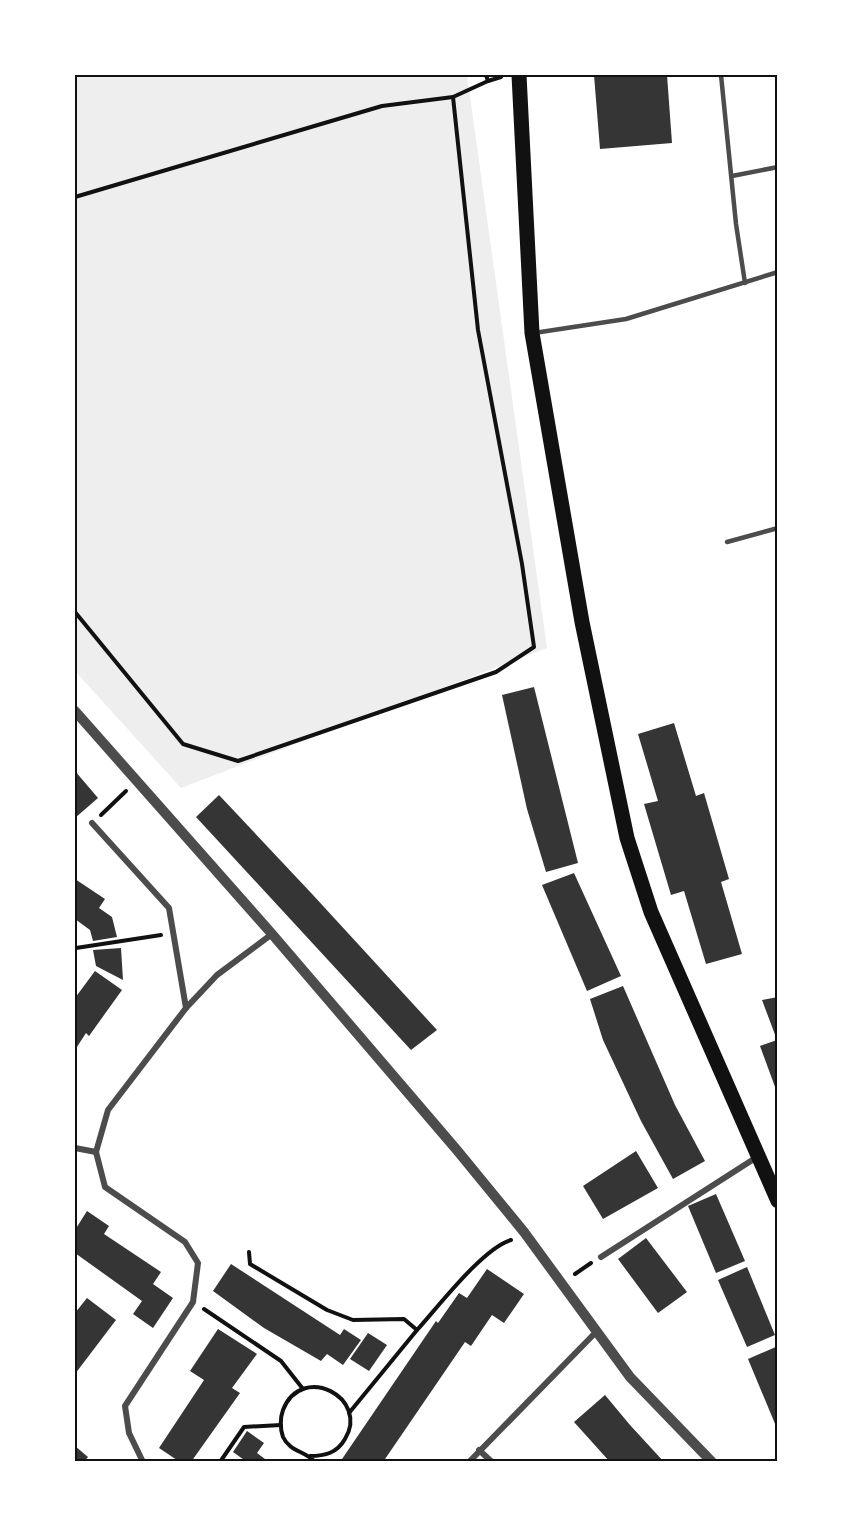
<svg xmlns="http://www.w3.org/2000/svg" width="853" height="1537" font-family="'PT Sans Narrow',sans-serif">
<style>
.green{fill:#eee}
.building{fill:#353535}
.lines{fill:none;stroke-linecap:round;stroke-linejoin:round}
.path{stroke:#111;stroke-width:4}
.service{stroke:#4c4c4c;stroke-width:4.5}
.minor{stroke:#4c4c4c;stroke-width:6}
.tertiary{stroke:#4c4c4c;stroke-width:10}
.primary{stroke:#111;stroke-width:15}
.neatline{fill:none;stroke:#111;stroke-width:2}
</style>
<rect width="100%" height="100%" fill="#fff"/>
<!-- green -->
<path class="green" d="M75,75H467L547,648L181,788L75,671Z"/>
<!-- building -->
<g class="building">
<path d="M594,75H667L672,143L600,149Z"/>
<path d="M534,687L578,863L546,872L527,809L502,695Z"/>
<path d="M674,723L696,796L704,793L729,879L721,882L742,954L706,964L684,891L671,895L644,804L658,801L638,734Z"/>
<path d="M75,771L98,798L75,818Z"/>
<path d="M219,795L313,895L437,1030L411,1050L196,817Z"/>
<path d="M574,873L621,976L587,991L542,885Z"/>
<path d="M75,879L105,899L99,908L112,917L117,937L93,941L90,930L75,919Z"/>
<path d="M121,948L123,980L96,966L93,950Z"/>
<path d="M95,971L122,990L89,1036L86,1033L75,1050V998Z"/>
<path d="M623,986L675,1105L705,1161L673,1179L641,1121L603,1040L590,999Z"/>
<path d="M778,997V1095L760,1046L777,1040L762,1000Z"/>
<path d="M636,1151L658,1188L603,1219L583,1186Z"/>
<path d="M716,1194L745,1261L716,1273L688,1206Z"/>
<path d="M87,1211L109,1226L104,1234L161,1272L153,1284L173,1298L153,1328L133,1314L142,1301L75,1253V1230Z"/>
<path d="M646,1238L687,1292L658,1313L618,1259Z"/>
<path d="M231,1264L340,1335L344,1329L361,1340L343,1365L327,1354L321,1361L264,1328L213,1291Z"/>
<path d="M747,1267L775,1335L747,1347L718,1280Z"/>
<path d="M487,1269L524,1294L504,1323L492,1315L471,1346L465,1342L383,1462H340L436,1321L438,1323L459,1293L467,1298Z"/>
<path d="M87,1298L116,1320L75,1374V1313Z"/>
<path d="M218,1329L257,1354L232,1388L240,1393L191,1462H180L159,1448L204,1380L190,1371Z"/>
<path d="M368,1333L387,1345L369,1371L350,1359Z"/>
<path d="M778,1346V1431L748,1359Z"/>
<path d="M605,1395L630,1425L664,1462H610L574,1422Z"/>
<path d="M247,1431L264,1443L257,1453L269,1462H247L233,1452Z"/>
<path d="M75,1446L88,1457L84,1462H75Z"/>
</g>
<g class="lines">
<!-- path -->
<g class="path">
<path d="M486,75L488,81L501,77"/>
<path d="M75,197L382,106L453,97L488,81"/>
<path d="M75,612L183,744L238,761L496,672L534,647L522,564L478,330L453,97"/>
<path d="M101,815L126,791"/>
<path d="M76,948L161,935"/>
<path d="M249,1252L250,1264L327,1310L353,1320L404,1319L417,1330C438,1307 483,1248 511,1240"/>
<path d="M575,1274L591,1263"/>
<path d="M204,1309L281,1361L303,1389"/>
<path d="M349,1413L417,1330"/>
<path d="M310,1456C325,1456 337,1453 345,1439C370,1398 302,1362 283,1410C280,1418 280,1429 283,1437C290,1452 306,1451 315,1462"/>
<path d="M220,1462L244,1427L281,1425"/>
</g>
<!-- service -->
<g class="service">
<path d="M721,75L736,224L745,283"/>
<path d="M732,176L778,167"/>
<path d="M534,333L626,319L778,272"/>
<path d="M727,542L778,528"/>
</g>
<!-- minor -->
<g class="minor">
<path d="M92,823L169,908L186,1008"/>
<path d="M75,1148L96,1152"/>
<path d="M601,1257L757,1157"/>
<path d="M479,1450L492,1462"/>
<path d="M143,1462L129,1433L125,1406L193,1302L198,1263L185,1242L105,1187L96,1152L108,1110L186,1008L217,975L272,934"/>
<path d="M469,1462L597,1331"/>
</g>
<!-- tertiary -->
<path class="tertiary" d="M75,711L272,934L456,1149L524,1232L630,1377L712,1462"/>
<!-- primary -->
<path class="primary" d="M519,75L532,333L582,622L627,838L651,912L778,1201"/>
</g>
<!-- border -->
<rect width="853" height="1537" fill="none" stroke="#ffffff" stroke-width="153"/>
<rect x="76" y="76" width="700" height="1384" class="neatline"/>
</svg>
